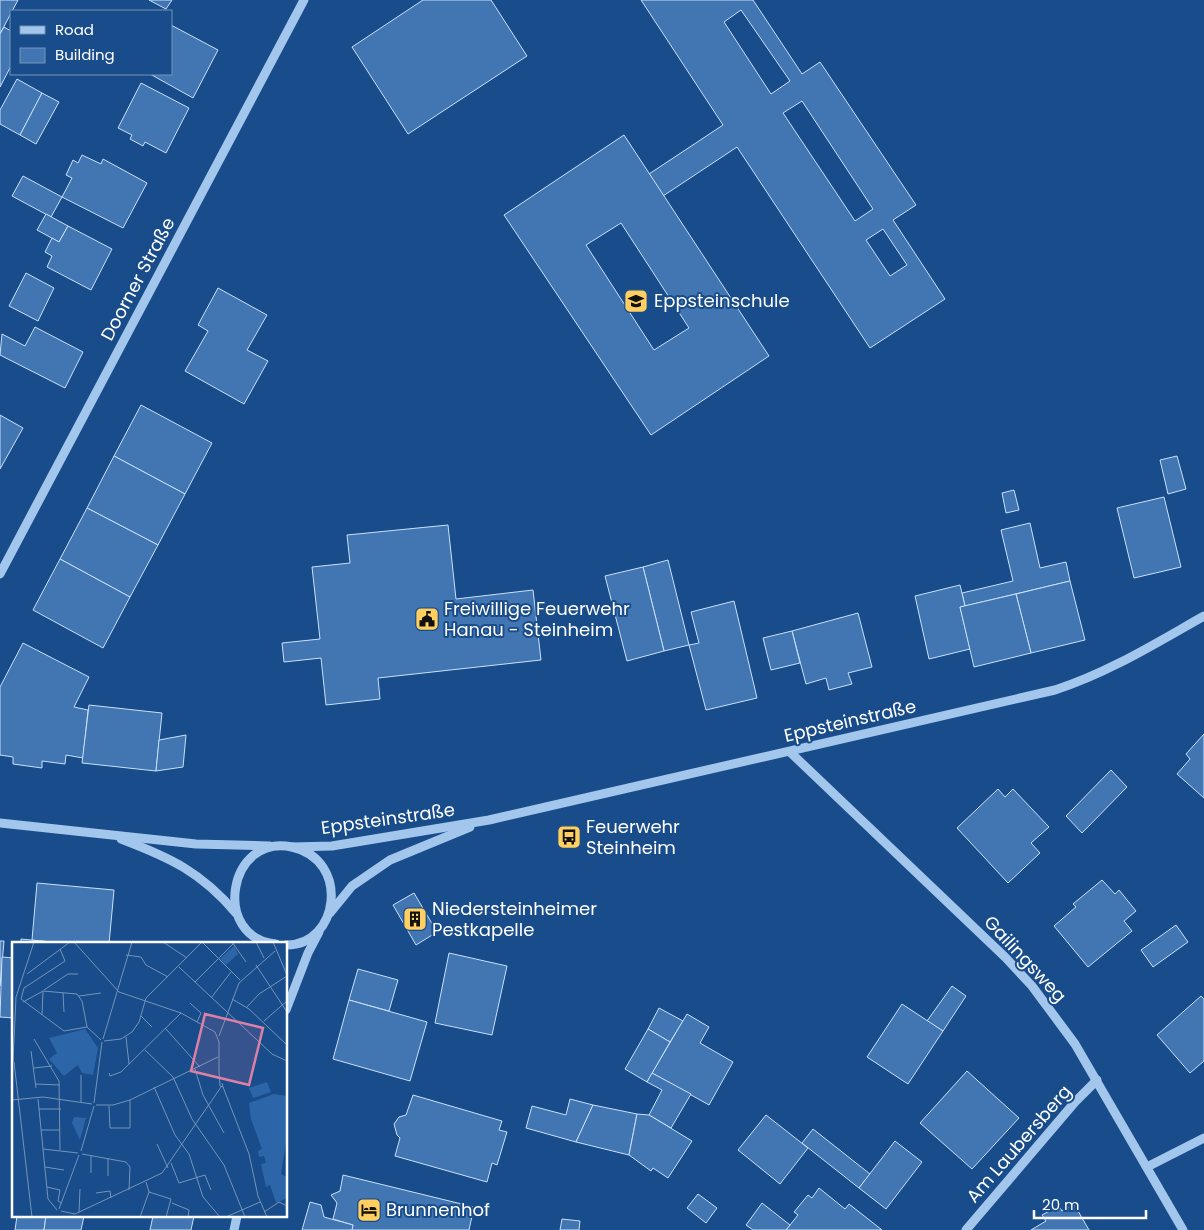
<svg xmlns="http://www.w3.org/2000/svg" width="1204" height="1230" font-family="Poppins,sans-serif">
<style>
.building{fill:#4276b3;stroke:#c9e0fa;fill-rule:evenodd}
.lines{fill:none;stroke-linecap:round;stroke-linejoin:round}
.minor{stroke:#a3c6ed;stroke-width:9}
.labels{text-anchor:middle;stroke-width:4;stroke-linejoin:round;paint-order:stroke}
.street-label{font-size:18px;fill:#fff;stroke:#194c8a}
.poi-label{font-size:18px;fill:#fff;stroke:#194c8a;text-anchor:start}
.inset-road{fill:none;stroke:#7594b9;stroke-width:1}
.view{fill:#dd80a5;fill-opacity:0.15;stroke:#dd80a5;stroke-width:2.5}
.inset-edge{fill:none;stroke:#fff;stroke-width:2.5}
</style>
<rect width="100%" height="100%" fill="#194c8a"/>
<!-- building -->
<g class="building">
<path d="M0,0H18L0,34Z"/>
<path d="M149,0H172L166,9Z"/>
<path d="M423,0H491L527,56L408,134L352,47Z"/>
<path d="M641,0H753L802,74L820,62L916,205L893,220L945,299L870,348L737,147L663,196L649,174L723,125ZM741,10L790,81L771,94L724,22ZM802,101L873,209L855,221L783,113ZM883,229L907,265L890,276L866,240Z"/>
<path d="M171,25L218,50L193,98L150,74H171Z"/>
<path d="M4,27L11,31V66L0,87V34Z"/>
<path d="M17,79L42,93L20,135L0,124V110Z"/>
<path d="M141,83L189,108L166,153L145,142L143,146L130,139L132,135L118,128Z"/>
<path d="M42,93L59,102L36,144L20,135Z"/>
<path d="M624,135L769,356L651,435L504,215ZM621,223L689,328L654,350L586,245Z"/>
<path d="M82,155L101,164L103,159L147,183L123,228L62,197L72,178L66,175L73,160L78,163Z"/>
<path d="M23,176L62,197L51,217L12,196Z"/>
<path d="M46,214L68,226L59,242L37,230Z"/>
<path d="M68,226L112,249L91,290L47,267L52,256L45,252L52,238L59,242Z"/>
<path d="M26,273L54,288L38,321L9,306Z"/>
<path d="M218,288L267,315L247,350L268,361L244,404L185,371L208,331L198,325Z"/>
<path d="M35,327L83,352L65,388L0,355L2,334L25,346Z"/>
<path d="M141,405L212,443L185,494L114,456Z"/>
<path d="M0,415L23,428L0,469Z"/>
<path d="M114,456L185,494L158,545L87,508Z"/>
<path d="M1177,456L1186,489L1168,494L1160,460Z"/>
<path d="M1014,490L1019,510L1006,513L1002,493Z"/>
<path d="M1164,497L1181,567L1134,578L1117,508Z"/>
<path d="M87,508L158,545L130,597L60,559Z"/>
<path d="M1030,523L1040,568L1066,562L1070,581L965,606L962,593L1013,581L1001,530Z"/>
<path d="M448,525L456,599L533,590L541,660L378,678L380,699L326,705L321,658L284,662L282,643L320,639L312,567L350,563L347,535Z"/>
<path d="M60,559L130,597L103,648L33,610Z"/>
<path d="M668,560L689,645L664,651L643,567Z"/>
<path d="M643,567L664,651L627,661L605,576Z"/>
<path d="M1070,581L1085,640L1031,653L1016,594Z"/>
<path d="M960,585L965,606L960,607L970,649L929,659L915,596Z"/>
<path d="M1016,594L1031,653L974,667L960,607Z"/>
<path d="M734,601L757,698L706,710L689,645L699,643L691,612Z"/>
<path d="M858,613L872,667L848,673L852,684L829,690L826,678L806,684L792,631Z"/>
<path d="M792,631L800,663L771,670L763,638Z"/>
<path d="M23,643L89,677L74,707L88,710L83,758L66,755L65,764L42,761V768L13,764V757L0,755V687Z"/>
<path d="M89,705L162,713L156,771L82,763Z"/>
<path d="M1204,734V798L1177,774L1190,759L1186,754Z"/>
<path d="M186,735L183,767L156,771L159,740Z"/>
<path d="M1111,770L1127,787L1082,833L1066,816Z"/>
<path d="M998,789L1005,797L1013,789L1049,827L1031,843L1040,853L1008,883L957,828Z"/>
<path d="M1102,880L1115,894L1119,890L1136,911L1124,921L1132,931L1088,967L1054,926L1076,907L1073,904Z"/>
<path d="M37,883L114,890L109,944H72L32,940Z"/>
<path d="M414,893L437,932L416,945L393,905Z"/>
<path d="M1176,925L1188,942L1153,967L1141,950Z"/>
<path d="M21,939L70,944H21Z"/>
<path d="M0,941H4L0,986Z"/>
<path d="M449,953L507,966L492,1035L435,1023Z"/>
<path d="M2,957L14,958V1018L0,1017Z"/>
<path d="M358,969L398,980L389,1011L349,1000Z"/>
<path d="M952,986L966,996L943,1031L927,1021Z"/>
<path d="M1201,996L1204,999V1061L1190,1073L1157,1035Z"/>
<path d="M349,1000L427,1022L410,1081L333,1059Z"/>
<path d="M902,1004L943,1031L908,1084L867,1057Z"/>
<path d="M659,1008L683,1021L670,1042L648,1029Z"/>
<path d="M687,1014L709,1027L700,1043L733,1062L709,1105L652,1073Z"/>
<path d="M648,1029L670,1042L647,1082L625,1069Z"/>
<path d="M967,1071L1019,1118L972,1169L920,1123Z"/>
<path d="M652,1073L691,1094L671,1128L649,1115L662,1090L647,1082Z"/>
<path d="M413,1095L502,1121L499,1130L507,1132L497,1165L492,1163L487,1182L395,1156L400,1138L397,1135L394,1124L399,1117L406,1115Z"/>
<path d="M570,1099L593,1105L576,1142L526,1128L532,1106L566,1115Z"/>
<path d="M593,1105L637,1114L629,1155L576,1142Z"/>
<path d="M637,1114L649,1115L692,1141L668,1178L653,1168L651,1171L629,1155Z"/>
<path d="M766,1115L808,1148L780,1184L738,1150Z"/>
<path d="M813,1129L870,1174L859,1188L802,1143Z"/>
<path d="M895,1141L922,1162L886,1209L859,1188Z"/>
<path d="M343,1175L474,1207L469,1230H352L353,1225L333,1219L337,1203L331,1195L340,1191Z"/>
<path d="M819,1188L845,1209L849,1204L882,1230H786L798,1215L794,1212L808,1195L812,1198Z"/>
<path d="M698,1194L717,1208L706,1223L687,1208Z"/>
<path d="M310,1202L321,1205L324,1217L353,1225L352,1230H302Z"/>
<path d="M762,1203L790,1225L786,1230H753L746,1225Z"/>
<path d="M1074,1204L1089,1230H1031L1046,1221L1042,1215L1059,1206L1062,1211Z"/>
<path d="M17,1216H46L44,1230H15Z"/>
<path d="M46,1216H84L81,1230H44Z"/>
<path d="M153,1216H194L191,1230H150Z"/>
<path d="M562,1219L580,1221L579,1230H560Z"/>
</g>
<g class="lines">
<!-- minor -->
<g class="minor">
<path d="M0,574L304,0"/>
<path d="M790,752L1005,957L1032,986L1075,1044L1183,1230"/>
<path d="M0,823L196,844L270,846"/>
<path d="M121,839C171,858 201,872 236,913"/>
<path d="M292,847L332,846L489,820L1055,690C1108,673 1156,643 1204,616"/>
<path d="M330,913L352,886L390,860L470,827"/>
<path d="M276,944C211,938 228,833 292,847C351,860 339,946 286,945"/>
<path d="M286,1010L308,953L319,932"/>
<path d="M1147,1167L1204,1138"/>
<path d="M234,1230L237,1216"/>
<path d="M966,1230L1075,1102L1097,1080"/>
</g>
</g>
<!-- icons -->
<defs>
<g id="school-square" transform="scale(1.25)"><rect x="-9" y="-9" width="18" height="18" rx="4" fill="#ffcf60" stroke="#194c8a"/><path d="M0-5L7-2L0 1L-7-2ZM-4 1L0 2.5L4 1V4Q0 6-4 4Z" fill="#111"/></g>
<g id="civic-square" transform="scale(1.25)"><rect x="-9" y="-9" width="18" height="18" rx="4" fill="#ffcf60" stroke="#194c8a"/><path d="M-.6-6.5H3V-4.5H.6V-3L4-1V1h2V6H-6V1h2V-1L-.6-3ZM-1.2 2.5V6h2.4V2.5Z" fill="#111"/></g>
<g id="bus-square" transform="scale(1.25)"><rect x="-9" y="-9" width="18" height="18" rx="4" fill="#ffcf60" stroke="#194c8a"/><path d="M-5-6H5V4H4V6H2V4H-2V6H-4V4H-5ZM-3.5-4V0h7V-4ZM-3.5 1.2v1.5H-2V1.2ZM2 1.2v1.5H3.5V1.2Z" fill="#111"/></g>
<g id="building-square" transform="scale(1.25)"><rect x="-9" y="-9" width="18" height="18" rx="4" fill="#ffcf60" stroke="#194c8a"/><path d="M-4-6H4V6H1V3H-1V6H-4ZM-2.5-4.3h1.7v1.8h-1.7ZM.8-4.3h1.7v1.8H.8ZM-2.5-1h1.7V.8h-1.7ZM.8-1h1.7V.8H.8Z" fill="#111"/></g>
<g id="hotel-square" transform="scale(1.25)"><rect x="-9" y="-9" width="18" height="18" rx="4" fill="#ffcf60" stroke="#194c8a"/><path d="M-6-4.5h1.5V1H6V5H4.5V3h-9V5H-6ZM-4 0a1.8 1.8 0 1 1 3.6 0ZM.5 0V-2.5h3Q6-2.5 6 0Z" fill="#111"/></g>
</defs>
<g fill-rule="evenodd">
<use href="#school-square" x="636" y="301"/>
<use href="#civic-square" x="427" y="619"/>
<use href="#bus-square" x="569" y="837"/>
<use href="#building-square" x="415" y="919"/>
<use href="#hotel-square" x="369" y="1210"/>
</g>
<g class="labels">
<!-- street labels -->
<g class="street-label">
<text transform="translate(138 279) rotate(-62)" y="6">Doorner Straße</text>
<text transform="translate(850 721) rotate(-13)" y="6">Eppsteinstraße</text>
<text transform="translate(388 819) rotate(-8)" y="6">Eppsteinstraße</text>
<text transform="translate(1025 959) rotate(47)" y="6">Gailingsweg</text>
<text transform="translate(1019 1144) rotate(-49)" y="6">Am Laubersberg</text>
</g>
<!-- poi labels -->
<g class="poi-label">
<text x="654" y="307">Eppsteinschule</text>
<text x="444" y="615">Freiwillige Feuerwehr<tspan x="444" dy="21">Hanau - Steinheim</tspan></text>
<text x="586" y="833">Feuerwehr<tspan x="586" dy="21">Steinheim</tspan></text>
<text x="432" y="915">Niedersteinheimer<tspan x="432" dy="21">Pestkapelle</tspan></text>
<text x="386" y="1216">Brunnenhof</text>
</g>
</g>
<!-- overview -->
<g transform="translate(12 942)">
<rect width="275" height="275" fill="#194c8a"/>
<path d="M222,4L226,12L214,23L208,17ZM73,87L86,106L81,133L70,131L66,123L52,134L37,117L45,111L37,96ZM255,140L259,150L241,156L237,146ZM262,152L275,154V195L269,232L275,235V256L264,261L258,243L254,245L249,222L254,221L252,214L247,215L246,209L250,207L239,177L237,161ZM62,175L74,176L68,198L60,181Z" fill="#2c66a9"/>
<path class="inset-road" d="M62,0L107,50L169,71L203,90L207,100M151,0L175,16M190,0L228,38M220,0L234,20M244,0L252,16M261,0L275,33M48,7L53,19L12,46L9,57L52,89L75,85M114,13L129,15L134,23L156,35M244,23L275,70M167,25L260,112L275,119M15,32L58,0M183,40L223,0M32,48L56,32H66M51,51L52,70M67,54L89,51M199,56L219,30M220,57L237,67L275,103M11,60L31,49L65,52L70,59L75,85L89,98M178,61L189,71L185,80M235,65L247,52L275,34M30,73L31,49M129,74L140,85M252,79L275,59M153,86L188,125M207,94L227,41L263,9M114,95L117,122M22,97L47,139L48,208M91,97L120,0M92,99L109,97L120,90L127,80L134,56L190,0M207,100V129L208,144L211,145L210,141M133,108L161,135L180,177L212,223L233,275M19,109L24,146M1,120L4,55L22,0M2,120L20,275M22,126L40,124M183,127L191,153L212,191M97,131L98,134L109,130L169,71M24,142L48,143M142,145L163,193L177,212L191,255L208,275M211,145L237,212L246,254L255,275M26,157L36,257L45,268M0,158L31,155L80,162M69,160V133M82,161L90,100M84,163H101L118,158L206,115M97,164L98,186H118V158M27,167H49M29,188H48M145,202L156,226M31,207L66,211M69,209L82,164M70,212L114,220L118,225L117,248M159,221L167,241L193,233L199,248M33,225L52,228M79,231V213M96,234V216M35,245L48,248L46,259L49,261M137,250L159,257L154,275M84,251L98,249L99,256M160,261L177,268L176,275M47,267L67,213M49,269L63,272L150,231L209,145M67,270L68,247M252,270L267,260L275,264M128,275L137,250L134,240M214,275L248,260"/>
<path class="view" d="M193,72L251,86L237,143L179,129Z"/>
<rect width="275" height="275" class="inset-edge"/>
</g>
<!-- legend -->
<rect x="10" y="10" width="162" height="65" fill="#194c8a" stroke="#7594b9"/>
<rect x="20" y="26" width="25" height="8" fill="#a3c6ed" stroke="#7594b9"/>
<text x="55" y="35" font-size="15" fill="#ffffff">Road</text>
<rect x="20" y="48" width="25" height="15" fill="#4276b3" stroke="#7594b9"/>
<text x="55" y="60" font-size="15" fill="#ffffff">Building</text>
<!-- scale -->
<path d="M1034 1210v8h112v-8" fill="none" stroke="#ffffff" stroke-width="2.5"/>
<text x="1042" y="1210" font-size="15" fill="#ffffff" stroke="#194c8a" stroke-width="4" paint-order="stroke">20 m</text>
</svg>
